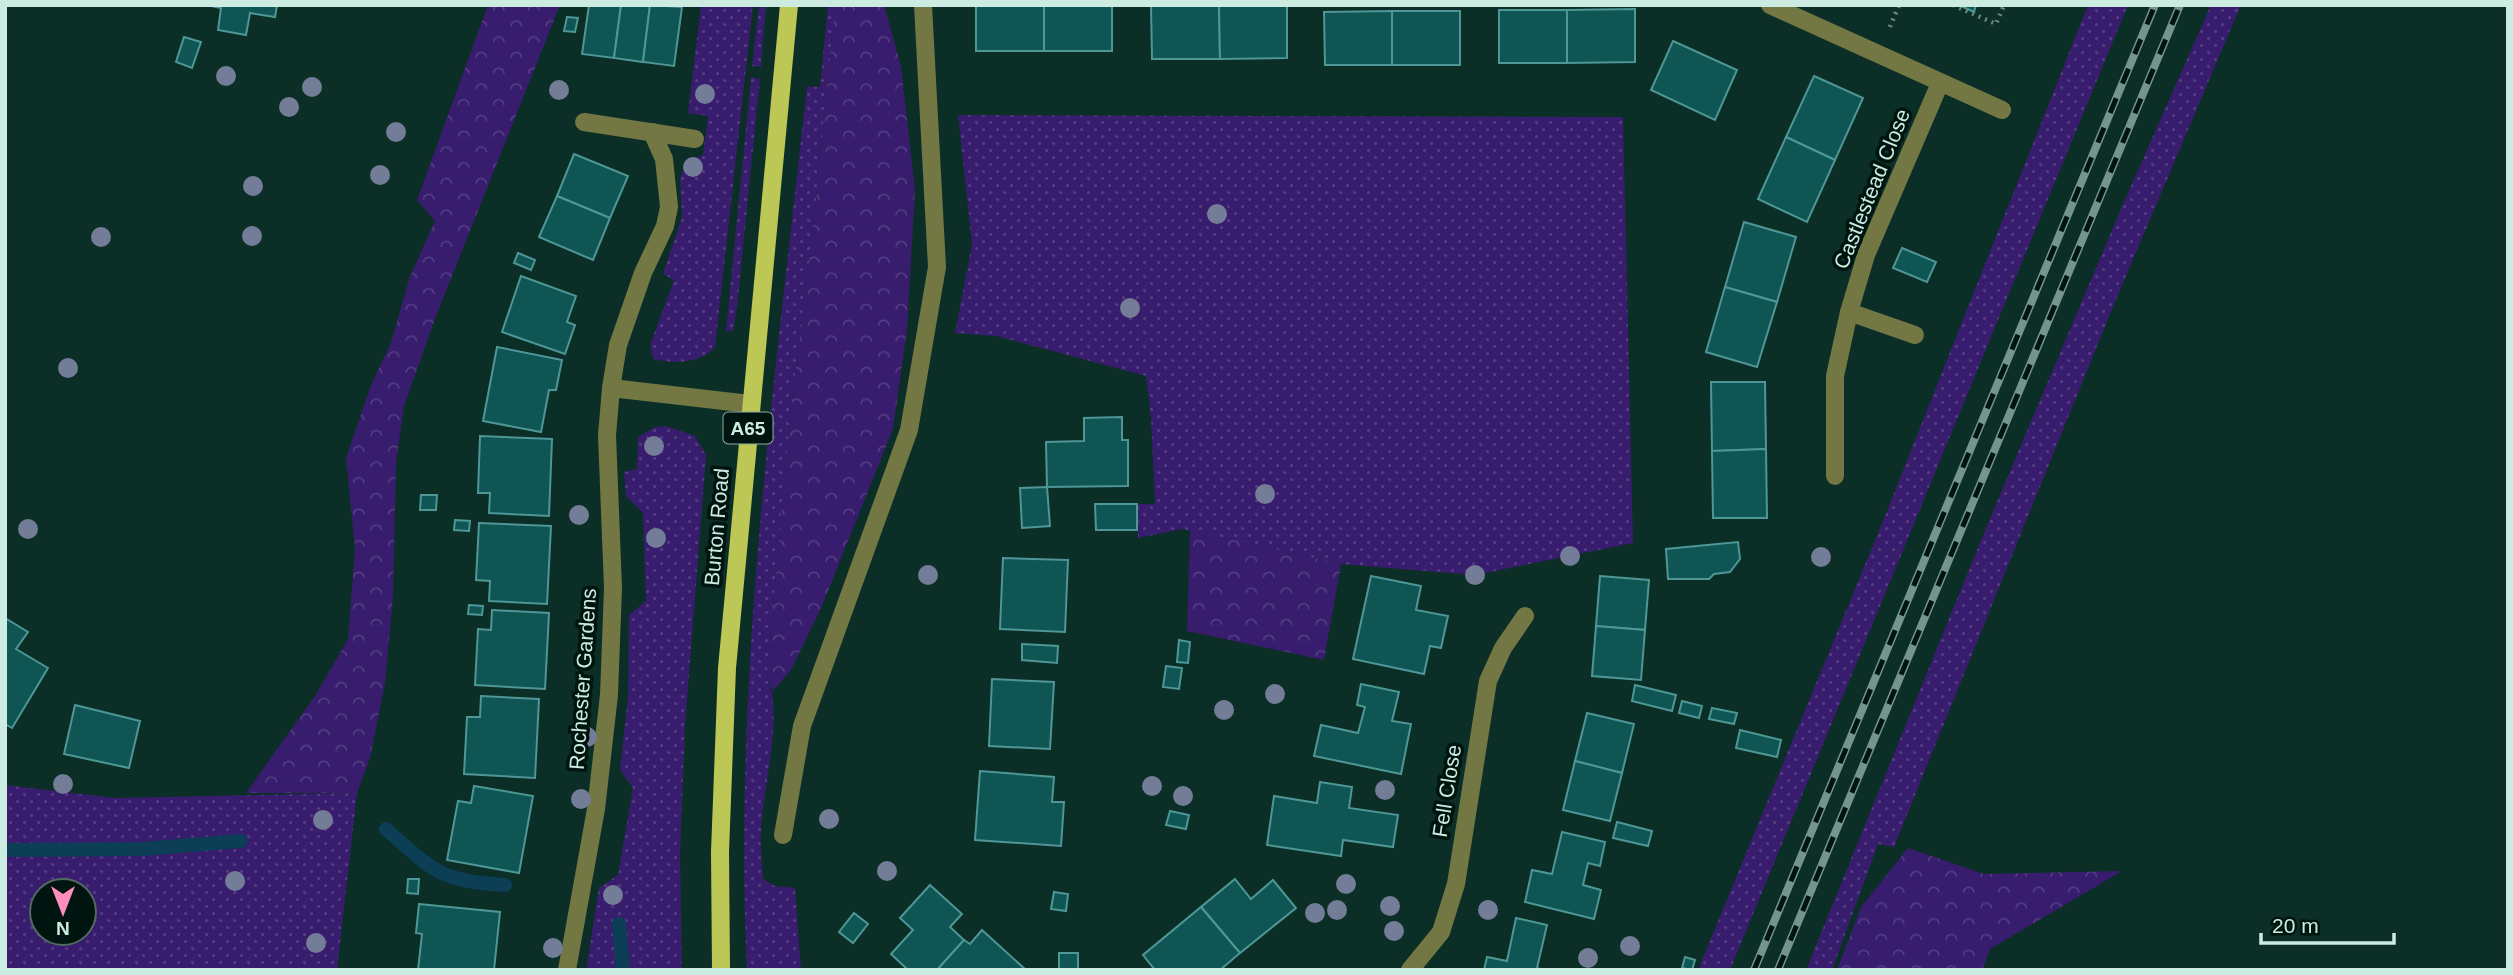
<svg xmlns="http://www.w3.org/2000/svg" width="2513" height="975" font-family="Arial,sans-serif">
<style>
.grass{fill:url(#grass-dots);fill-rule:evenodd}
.forest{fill:url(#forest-crowns)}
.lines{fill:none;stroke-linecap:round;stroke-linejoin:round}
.stream{stroke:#0c3e56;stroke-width:14}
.building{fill:#0e5554;stroke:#4e9796;stroke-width:2}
.path{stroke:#688980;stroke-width:4.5;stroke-dasharray:2 5;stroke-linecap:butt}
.minor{stroke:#727744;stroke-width:18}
.major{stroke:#bdc755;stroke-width:18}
.rail-casing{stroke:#73958b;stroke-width:8}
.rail{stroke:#00150f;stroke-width:5;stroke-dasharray:16;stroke-linecap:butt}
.tree{fill:#747d98}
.labels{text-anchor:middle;stroke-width:7;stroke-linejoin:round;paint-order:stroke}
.shield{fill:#00150f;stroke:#8faca2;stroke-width:2}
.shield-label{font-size:19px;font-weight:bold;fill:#ccece1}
.street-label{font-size:21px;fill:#ccece1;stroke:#00150f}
</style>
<defs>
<pattern id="grass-dots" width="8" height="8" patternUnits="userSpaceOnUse" patternTransform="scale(1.75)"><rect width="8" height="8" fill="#381c6d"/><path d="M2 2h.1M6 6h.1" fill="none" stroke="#543d82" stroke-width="1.8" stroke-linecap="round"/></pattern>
<pattern id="forest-crowns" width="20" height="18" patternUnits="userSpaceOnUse" patternTransform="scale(1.75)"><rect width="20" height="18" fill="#381c6d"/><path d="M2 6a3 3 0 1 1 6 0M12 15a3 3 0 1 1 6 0" fill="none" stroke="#543d82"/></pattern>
</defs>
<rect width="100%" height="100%" fill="#0b2e26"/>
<!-- grass -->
<g class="grass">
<path d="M701,5H753L715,347C700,364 675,364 653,359L650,345L674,280L663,274L682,217L680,177L687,161L703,155L708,116L688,113Z"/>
<path d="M759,5H766L761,67L752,66Z"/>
<path d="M828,5H835L815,210L791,408L767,675C784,719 763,784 761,831C760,847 762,863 763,879L775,886L795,888L801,970H747C733,674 775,380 807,86L820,87Z"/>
<path d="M2088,5H2128L1730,970H1698L1883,521Z"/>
<path d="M2211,5H2241L2112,309L1894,847L1878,844L1832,970H1806L1981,540L2120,211Z"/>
<path d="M751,77L760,79L737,307L733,331H726Z"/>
<path d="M958,115L1623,117L1633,543L1475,575L1341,564L1182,529L1138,538L1137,504H1155L1151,417L1146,376L996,336L955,333L972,244Z"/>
<path d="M666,426L695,436L706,455L685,726L680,854L682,970H586L599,888L618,875L633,788L620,770L628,698L629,615L646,601L643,513L626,496L624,472L637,469L638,437L655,427Z"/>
<path d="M5,785L114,798L357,793L337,970H5ZM42,891H84V933H42Z"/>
</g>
<!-- forest -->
<g class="forest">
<path d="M488,5H560L436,316L404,406L396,462L393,597L385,683L370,758L357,793H246L315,696L348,639L355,549L346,458L371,385L391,343L409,279L435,221L417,200Z"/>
<path d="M835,5H884L901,66L915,190L907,330L893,429L821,608L791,670L773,691L767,675L791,408L815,210Z"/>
<path d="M1190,530L1341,564L1324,660L1187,631Z"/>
<path d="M1908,848L1984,874L2122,871L1990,949L1982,970H1837L1861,907Z"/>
</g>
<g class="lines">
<!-- stream -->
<g class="stream">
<path d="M386,829C435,872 439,881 505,885"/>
<path d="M9,850L142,849L241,841"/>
<path d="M619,924L623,970"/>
</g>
</g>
<!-- building -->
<g class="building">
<path d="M277,5L275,17L250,13L246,35L218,30L221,8L211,6Z"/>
<path d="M589,5H621L614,58L582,54Z"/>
<path d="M621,5H650L643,62L614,58Z"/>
<path d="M650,5L682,7L674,66L643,62Z"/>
<rect x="976" y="5" width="68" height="46"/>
<rect x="1044" y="5" width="68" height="46"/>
<path d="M1151,5H1219L1220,59H1152Z"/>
<path d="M1219,5H1287V58L1220,59Z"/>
<path d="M1959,5H1976L1974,12Z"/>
<path d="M1635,9V62L1567,63V10Z"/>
<rect x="1499" y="10" width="68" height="53"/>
<path d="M1392,11V65H1325L1324,12Z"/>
<rect x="1392" y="11" width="68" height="54"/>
<path d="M567,17L578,18L575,32L564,31Z"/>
<path d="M184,37L201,42L192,68L176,62Z"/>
<path d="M1673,41L1737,70L1715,120L1651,90Z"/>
<path d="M1814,76L1863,98L1835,160L1786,137Z"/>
<path d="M1786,137L1835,160L1807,222L1758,199Z"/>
<path d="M574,154L628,176L610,218L557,196Z"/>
<path d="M557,196L610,218L593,260L539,237Z"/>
<path d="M1744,222L1796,237L1777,302L1725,287Z"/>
<path d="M1902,248L1936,262L1927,282L1893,268Z"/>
<path d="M518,253L535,260L531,270L514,263Z"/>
<path d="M521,276L576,296L567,322L575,325L565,354L502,332Z"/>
<path d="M1725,287L1777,302L1757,367L1706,352Z"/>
<path d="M497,347L562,360L556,390H549L541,432L483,421Z"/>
<path d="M1711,382H1765L1766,449L1712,451Z"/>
<path d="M1122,417V440H1128V486L1047,487L1046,442L1084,441V418Z"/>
<path d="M480,436L552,439L549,516L489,513L490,493H478Z"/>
<path d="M1766,449L1767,518H1713L1712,451Z"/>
<path d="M1047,487L1050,526L1022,528L1020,488Z"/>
<path d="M421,495H437L436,510H420Z"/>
<path d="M1095,504H1137V530H1096Z"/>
<path d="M455,520L470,521L469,531L454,530Z"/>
<path d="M479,523L551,526L547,604L489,601L490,581L476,580Z"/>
<path d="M1738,542L1740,559L1730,572L1714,574L1709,579H1668L1666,549Z"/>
<path d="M1003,558L1068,560L1065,632L1000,629Z"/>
<path d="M1371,576L1421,586L1416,610L1448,616L1441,648L1430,646L1424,674L1353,659Z"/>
<path d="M1600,576L1649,580L1645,630L1596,626Z"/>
<path d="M469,605L483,606L482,615L468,614Z"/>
<path d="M492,610L549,613L545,689L475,685L478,629L491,630Z"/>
<path d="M5,618L28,632L16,649L48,668L12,728L5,724Z"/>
<path d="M1596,626L1645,630L1641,680L1592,676Z"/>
<path d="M1179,640L1190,642L1188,663L1177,662Z"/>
<path d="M1022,644L1058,646L1057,663L1022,660Z"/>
<path d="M1166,666L1182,668L1179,689L1163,687Z"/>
<path d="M992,679L1054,682L1050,749L989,746Z"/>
<path d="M1361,684L1399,692L1392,721L1411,724L1401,774L1314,756L1321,725L1358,733L1365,707L1357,705Z"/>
<path d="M1635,685L1676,695L1672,711L1632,701Z"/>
<path d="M481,696L539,699L535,778L464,774L467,717H480Z"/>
<path d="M1682,701L1702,706L1699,718L1679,713Z"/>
<path d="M75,705L140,721L129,768L64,754Z"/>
<path d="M1712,708L1737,713L1734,724L1709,719Z"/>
<path d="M1587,713L1634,724L1622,773L1575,761Z"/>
<path d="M1740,730L1781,740L1777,757L1736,748Z"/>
<path d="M1575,761L1622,773L1610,821L1563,810Z"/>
<path d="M980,771L1054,777L1052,802H1064L1061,846L975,840Z"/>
<path d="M1320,782L1352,787L1349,808L1398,815L1393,847L1343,840L1341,856L1267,845L1274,796L1317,803Z"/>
<path d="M474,786L533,796L519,873L447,860L458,801L471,803Z"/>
<path d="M1170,811L1189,815L1186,829L1166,825Z"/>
<path d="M1617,822L1652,831L1648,846L1613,838Z"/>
<path d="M1562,832L1605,842L1600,866L1588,863L1583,885L1601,890L1594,919L1525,902L1532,870L1552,874Z"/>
<path d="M408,879H419L418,894L407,893Z"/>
<path d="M1235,879L1251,899L1273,880L1296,908L1240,953L1201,907Z"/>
<path d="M930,885L962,914L950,927L964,940L937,970H908L891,954L913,930L900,918Z"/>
<path d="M1054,892L1068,894L1066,911L1051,909Z"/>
<path d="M419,904L500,912L494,970H418L422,934L416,933Z"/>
<path d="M1201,907L1240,953L1220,970H1155L1143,955Z"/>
<path d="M854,913L868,924L853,943L839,932Z"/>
<path d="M1516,918L1547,925L1537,968L1543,970H1484L1487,957L1507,961Z"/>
<path d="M982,930L1026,970H937L964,940L970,944Z"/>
<rect x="1059" y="953" width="19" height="17"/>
<path d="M1685,957L1695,960L1692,970L1682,968Z"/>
</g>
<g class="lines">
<!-- path -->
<g class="path">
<path d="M1953,5L1996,24L2004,5"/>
<path d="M1890,27L1899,5"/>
</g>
<!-- minor -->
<g class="minor">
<path d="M1770,5L2002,110"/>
<path d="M584,122L695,139"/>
<path d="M1849,312L1866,255L1940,83"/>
<path d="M611,388L750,404"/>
<path d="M1835,476V376L1849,312L1915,335"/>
<path d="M783,835L802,726L909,430L937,267L923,5"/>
<path d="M567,970L596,809L609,695L613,588L607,435L611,388L618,345L643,273L665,226L669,207L664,159L652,132"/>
<path d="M1410,970L1441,932L1456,884L1488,681L1503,648L1525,616"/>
</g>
<!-- major -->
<path class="major" d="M721,970L720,852L727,668L789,5"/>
<!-- rail casing -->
<g class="rail-casing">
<g id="rail">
<path d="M1754,970L2155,5"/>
<path d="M1778,970L2180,5"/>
</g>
</g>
<!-- rail -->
<use href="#rail" class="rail"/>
</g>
<!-- trees -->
<g class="tree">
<circle cx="226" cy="76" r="10"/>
<circle cx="312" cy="87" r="10"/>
<circle cx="559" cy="90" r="10"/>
<circle cx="705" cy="94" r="10"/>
<circle cx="289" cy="107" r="10"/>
<circle cx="396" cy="132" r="10"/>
<circle cx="693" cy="167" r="10"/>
<circle cx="380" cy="175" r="10"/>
<circle cx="253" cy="186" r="10"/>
<circle cx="1217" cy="214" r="10"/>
<circle cx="252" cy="236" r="10"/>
<circle cx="101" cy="237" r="10"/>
<circle cx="1130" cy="308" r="10"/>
<circle cx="68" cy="368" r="10"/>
<circle cx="654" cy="446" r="10"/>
<circle cx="1265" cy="494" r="10"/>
<circle cx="579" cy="515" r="10"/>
<circle cx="28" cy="529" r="10"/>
<circle cx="656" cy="538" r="10"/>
<circle cx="1570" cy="556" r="10"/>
<circle cx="1821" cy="557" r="10"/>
<circle cx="928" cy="575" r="10"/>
<circle cx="1475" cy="575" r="10"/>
<circle cx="1275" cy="694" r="10"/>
<circle cx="1224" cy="710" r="10"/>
<circle cx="587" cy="737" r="10"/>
<circle cx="63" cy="784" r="10"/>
<circle cx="1152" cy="786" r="10"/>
<circle cx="1385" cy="790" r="10"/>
<circle cx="1183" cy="796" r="10"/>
<circle cx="581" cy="799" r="10"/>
<circle cx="829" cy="819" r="10"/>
<circle cx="323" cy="820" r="10"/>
<circle cx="887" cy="871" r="10"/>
<circle cx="235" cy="881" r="10"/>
<circle cx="1346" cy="884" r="10"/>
<circle cx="613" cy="895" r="10"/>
<circle cx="1390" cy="906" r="10"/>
<circle cx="1337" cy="910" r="10"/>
<circle cx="1488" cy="910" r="10"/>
<circle cx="1315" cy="913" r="10"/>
<circle cx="1394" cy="931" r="10"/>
<circle cx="316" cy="943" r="10"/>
<circle cx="1630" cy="946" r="10"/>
<circle cx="553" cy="948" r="10"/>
<circle cx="1588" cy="958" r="10"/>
</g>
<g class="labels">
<!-- shield labels -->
<rect class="shield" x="723.5" y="412.5" width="49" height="31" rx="5"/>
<g class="shield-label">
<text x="748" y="435">A65</text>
</g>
<!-- street labels -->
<g class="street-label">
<text transform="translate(1872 189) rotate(-68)" y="7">Castlestead Close</text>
<text transform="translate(717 527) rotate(-85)" y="7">Burton Road</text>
<text transform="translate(583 679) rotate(-86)" y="7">Rochester Gardens</text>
<text transform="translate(1447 791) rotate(-81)" y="7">Fell Close</text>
</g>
</g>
<!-- border -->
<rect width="2513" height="975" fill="none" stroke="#ccece1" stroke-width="14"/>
<!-- north arrow -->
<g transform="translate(63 912) rotate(180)"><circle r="33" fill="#00150f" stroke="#526b63" stroke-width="2"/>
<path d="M0-5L12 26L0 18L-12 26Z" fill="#fd8ebe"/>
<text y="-10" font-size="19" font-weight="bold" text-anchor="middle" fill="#ccece1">N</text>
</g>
<!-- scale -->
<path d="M2261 933v10h133v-10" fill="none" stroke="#ccece1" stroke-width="3.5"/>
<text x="2272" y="933" font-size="21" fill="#ccece1" stroke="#00150f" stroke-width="5" paint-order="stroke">20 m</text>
</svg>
